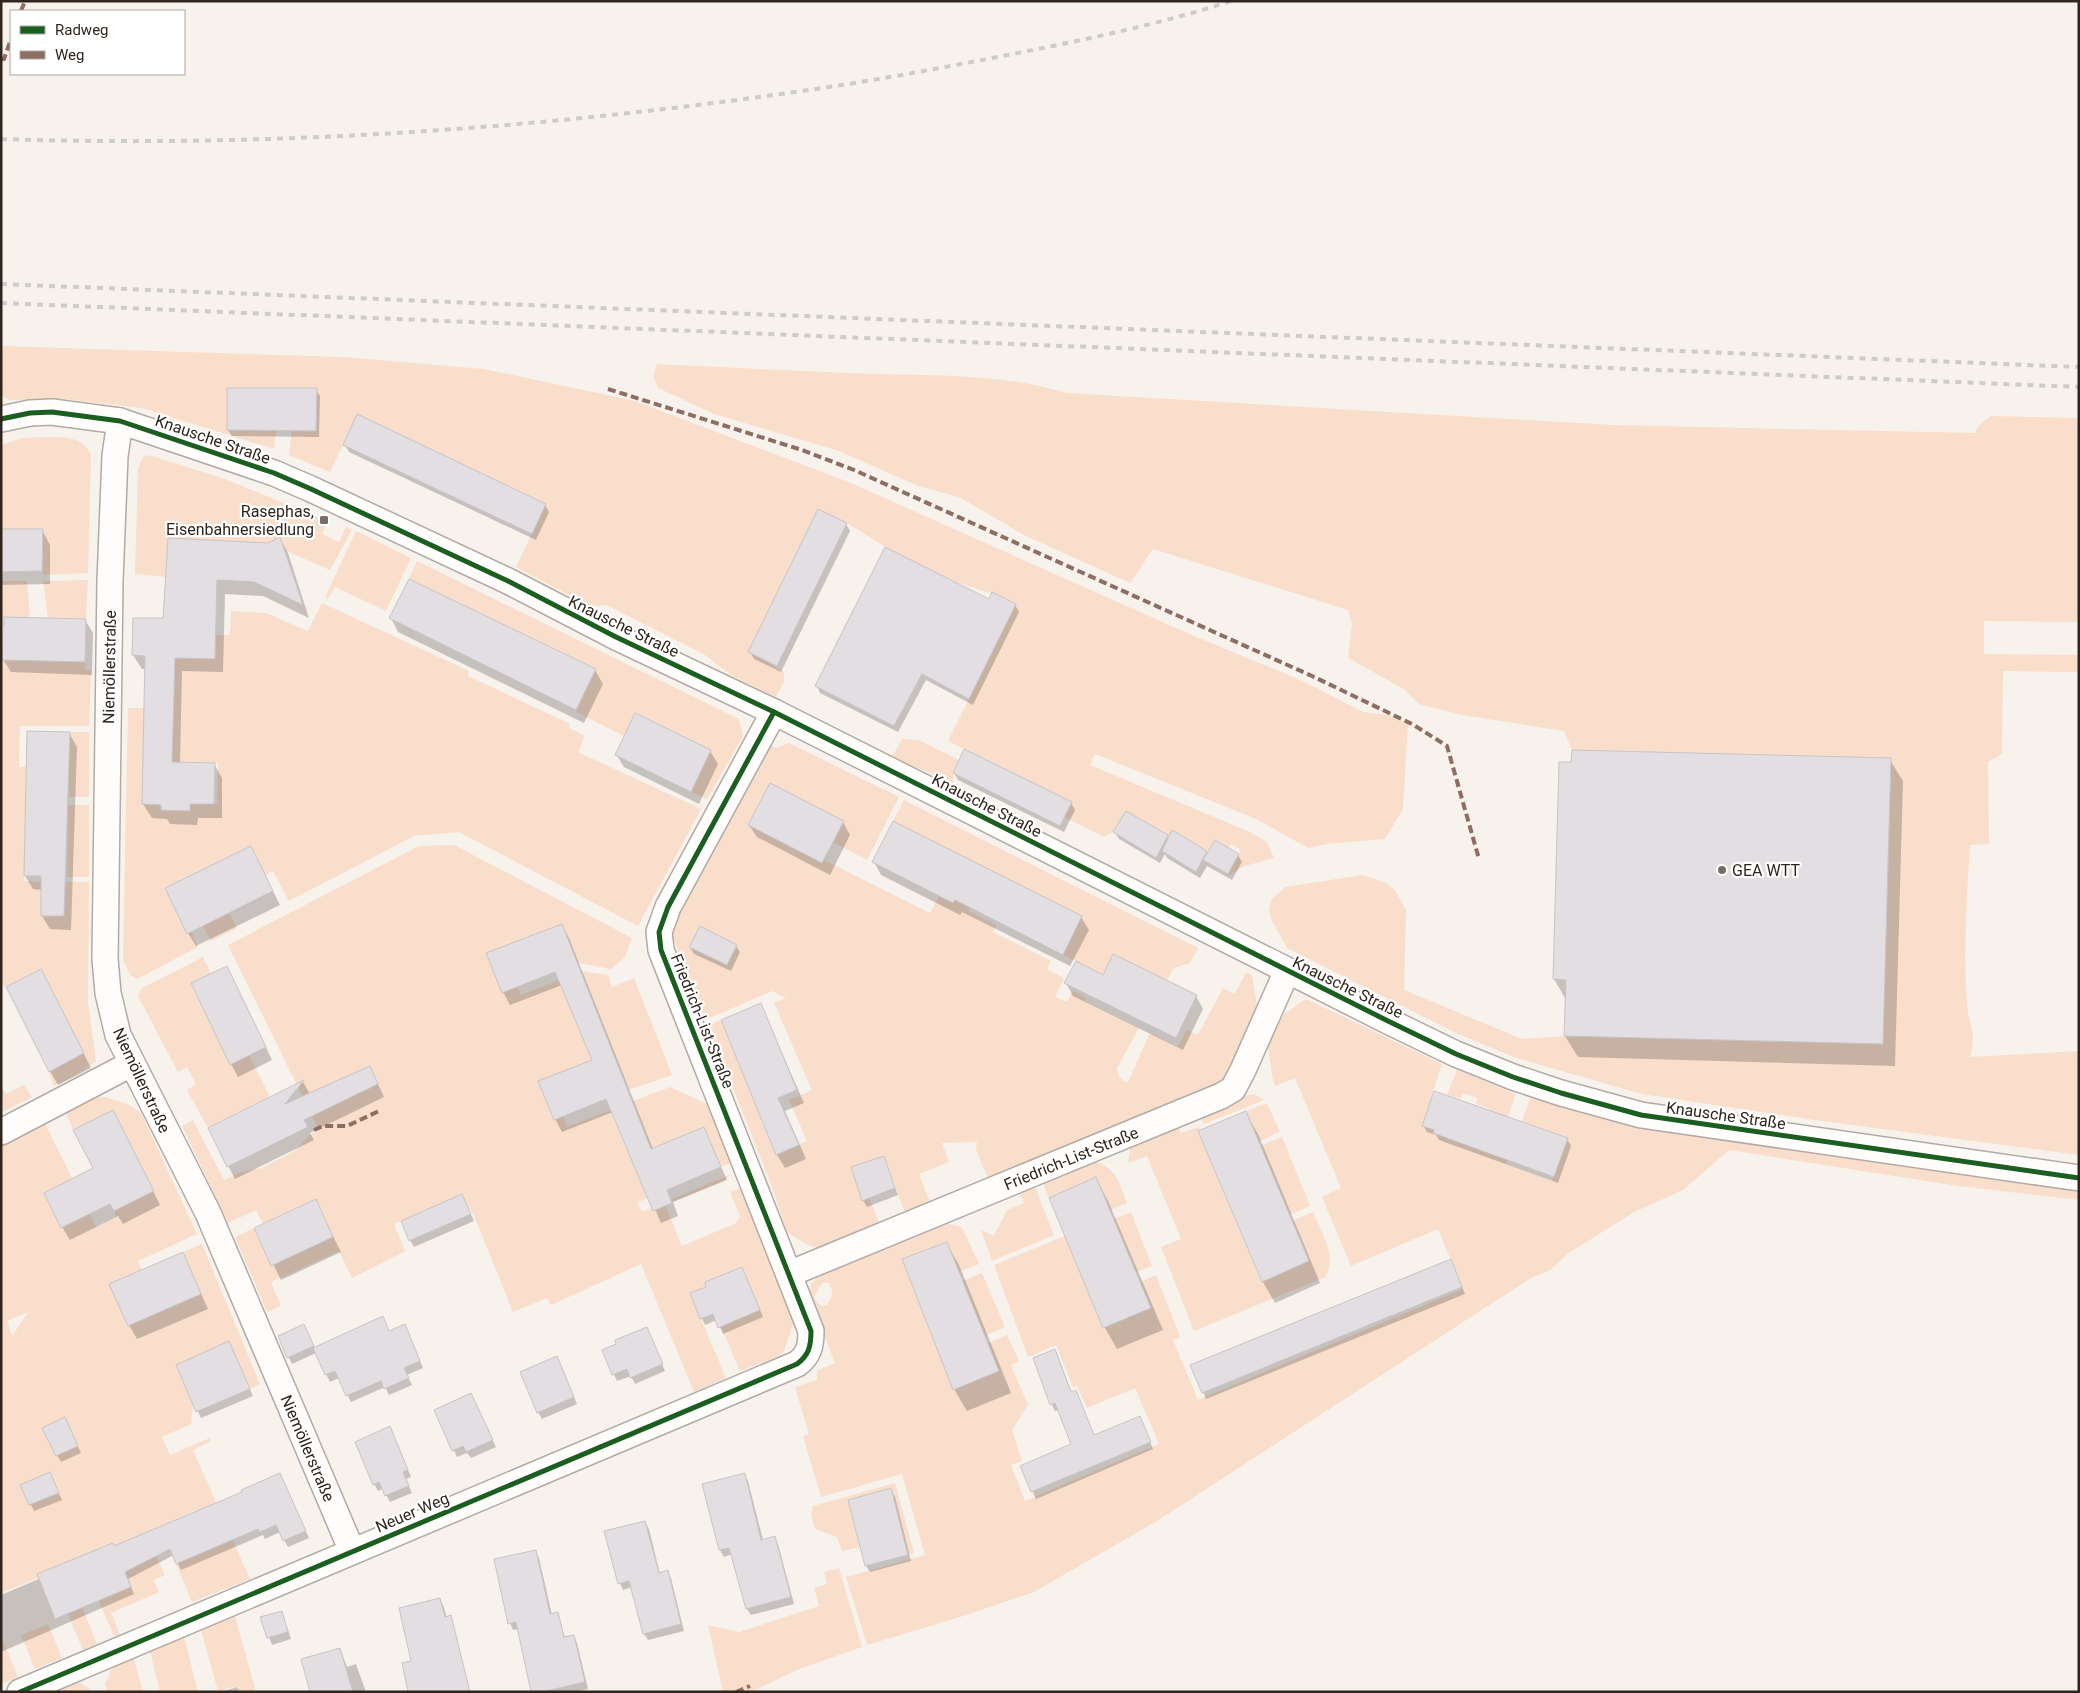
<svg xmlns="http://www.w3.org/2000/svg" width="2080" height="1693" font-family="Roboto,sans-serif">
<style>
.green{fill:#f8decb;fill-rule:evenodd}
.shadow{fill:#0003}
.building{fill:#e2dee2;stroke:#c7c4c7}
.lines{fill:none;stroke-linecap:round;stroke-linejoin:round}
.minor-casing{stroke:#b2aaa5;stroke-width:28}
.minor{stroke:#fefdfc;stroke-width:25}
.rail{stroke:#ceccca;stroke-width:4;stroke-dasharray:6 6;stroke-linecap:butt}
.quiet{stroke:#8d6e63;stroke-width:4;stroke-dasharray:8 4;stroke-linecap:butt}
.cycleway-casing{stroke:#fff;stroke-width:8}
.cycleway{stroke:#1b5e20;stroke-width:5}
.poi-dot{fill:#756d66;stroke:#fff;stroke-width:2}
.labels{text-anchor:middle;stroke-width:4.5;stroke-linejoin:round;paint-order:stroke}
.street-label{font-size:16px;fill:#2f251d;stroke:#fff}
.poi-label{font-size:16px;fill:#2f251d;stroke:#fff;text-anchor:end}
</style>
<rect width="100%" height="100%" fill="#f8f2ed"/>
<!-- green -->
<g class="green">
<path d="M1,346L343,357L484,369L635,401L851,483L1187,633L1303,681L1363,712L1389,715L1408,724L1403,809L1385,839L1327,844L1308,848L1256,819L1095,754L1090,765L1250,832L1267,842L1274,858L1245,866L1227,876L1241,850L1231,844L1228,848L1215,840L1208,851L1172,830L1169,836L1126,811L1113,832L1104,837L1064,817L1072,802L948,741L1016,604C993,592 975,589 951,580C914,567 880,543 847,523L749,652L784,672V681L776,697L731,675L705,655L607,605L590,606L516,567L546,504L357,415L330,472L289,455L293,420L278,419L274,449L142,408L65,399L10,400L1,396Z"/>
<path d="M657,364C731,367 804,372 878,374C944,376 1003,374 1067,393L1613,425L1975,433L1979,425L1991,416L2079,418V622L1984,621V654L2079,655V672L2003,671L2002,754L1988,762L1989,844L1970,845C1967,897 1963,951 1967,1004C1969,1027 1977,1030 1970,1057L2079,1051V1155L1814,1120L1642,1094L1516,1058L1456,1033L1287,948L1271,919L1269,909L1272,899L1285,887L1363,875L1386,883L1394,889L1406,910L1404,990L1522,1039L1564,1036L1883,1044L1891,758L1572,750L1564,731L1457,714L1419,704L1404,689L1348,658L1352,624L1348,610L1153,549L1130,583L1026,536L959,497L918,486L839,451L714,414L658,388L653,377Z"/>
<path d="M49,437C65,437 84,437 91,455L88,573L43,575L42,529H1V445L22,438Z"/>
<path d="M149,455L225,479L328,521L322,534L339,542L346,527L352,530L330,570L268,543L169,538L166,577L135,574L138,468L143,457Z"/>
<path d="M356,531L411,558L386,611L335,587L328,599L325,597Z"/>
<path d="M417,561L739,719L743,736L707,799L691,792L711,750L636,713L624,736L576,712L596,669L409,579Z"/>
<path d="M88,580L86,619L48,618L43,581Z"/>
<path d="M1,581H27L30,617H5L4,626H1Z"/>
<path d="M322,603L469,671L468,676L570,724L569,728L585,736L578,752L701,809L638,926L459,832L414,836L289,901L273,871L265,875L251,846L165,888L187,933L191,931L198,947L137,979L130,975L123,960L128,708H144L143,739H147L175,658L215,659L216,635H230L231,611L266,613L308,631ZM143,761L218,763L217,804H190L189,811L161,810V805Z"/>
<path d="M1,648L85,662V670H91L89,726H20L19,767H26L24,881L41,882V916H64L65,882H89L88,1002L96,1061L78,1074L54,1086L49,1072L84,1053L41,969L6,987L1,983Z"/>
<path d="M70,732H89V797H68Z"/>
<path d="M902,739L919,740L959,760L953,773V783L892,757Z"/>
<path d="M789,743L899,797L867,860L832,842L844,821L770,783L748,825L822,862L824,860L930,913L939,896L953,903L961,888L976,895L968,911L996,925L993,932L1051,961L1047,969L1064,978L1055,997L1067,1002L1073,991L1086,998L1084,1001L1139,1028L1117,1068L1118,1074L1124,1082H1128L1150,1033L1178,1047L1186,1030L1198,1035L1223,988L1235,994L1246,972L1252,975L1258,1012L1228,1079L1147,1115L988,1178L976,1150L977,1142L942,1143L949,1162L919,1174L930,1202L905,1213L884,1156L851,1167L862,1200L869,1198L880,1224L828,1248H817L806,1244L787,1232L770,1181L708,1026L721,1020L757,1107L768,1117L761,1121L777,1155L807,1141L789,1100L812,1090L774,1003L786,998L772,991L705,1020L670,930L765,752L771,745L776,748Z"/>
<path d="M904,800L1198,948L1190,963L1174,968L1166,981L1113,955L1103,975L1063,955L1082,916L893,821Z"/>
<path d="M68,805H89V877H67Z"/>
<path d="M454,845L632,938L625,957L611,969L578,963L562,924L487,953L517,986L521,995L559,980L587,1048L608,1039L581,971L608,975L612,987L634,978L672,1075L629,1090L613,1052L539,1081L554,1120L563,1116L567,1127L610,1110L626,1149L648,1140L633,1101L670,1087L707,1104L731,1163L721,1167L704,1127L631,1157L647,1198L637,1203L642,1212L731,1174L725,1180L665,1205L682,1246L736,1223L740,1216L730,1192L741,1188L743,1191L794,1321L784,1351L775,1358L740,1371L721,1327L760,1310L741,1267L705,1282L706,1287L690,1293L726,1378L694,1392L641,1264L551,1305L547,1298L513,1312L475,1218L462,1194L394,1224L405,1251L352,1278L339,1251L271,1282L281,1306L267,1312L235,1237L254,1228L271,1266L333,1237L315,1199L263,1224L256,1210L228,1223L182,1126L193,1120L224,1180L241,1172L262,1168L295,1151L311,1134L319,1130L228,945L419,846Z"/>
<path d="M229,913L237,928L211,941L203,926Z"/>
<path d="M203,957L211,974L191,984L230,1065L249,1055L270,1097L208,1128L187,1090L196,1084L187,1067L178,1072L138,996L142,988Z"/>
<path d="M1306,999L1442,1064L1422,1126L1489,1112L1490,1109L1476,1104L1477,1098L1463,1093L1460,1099L1447,1095L1457,1070L1516,1094L1497,1147L1510,1152L1506,1164L1552,1181L1568,1138L1522,1121L1530,1098L1592,1116L1652,1130L2079,1192V1200L1958,1186L1729,1150L1683,1190L1634,1212L1569,1253L1550,1270L1531,1278L1157,1521L1034,1592L960,1617L867,1645L846,1577L925,1555L902,1474L821,1497L803,1436L809,1434L795,1387L817,1380V1371L835,1363L808,1294L811,1284L822,1272L943,1223L959,1226L963,1229L979,1264L959,1272L947,1242L902,1260L953,1389L999,1372L988,1343L1007,1335L1019,1361L1011,1365L1028,1405L1012,1430L1022,1461L1011,1465L1025,1501L1159,1444L1135,1388L1087,1408L1077,1386L1073,1387L1056,1345L1028,1357L994,1265L1065,1236L1104,1328L1151,1308L1140,1282L1156,1275L1180,1337L1173,1340L1198,1400L1463,1289L1438,1229L1351,1266L1322,1197L1341,1188L1295,1078L1275,1086L1272,1076L1268,1044L1284,1014ZM822,1283H828C835,1292 832,1296 827,1305L822,1306L817,1303L814,1297Z"/>
<path d="M1,1085L6,1094L24,1085L32,1097L1,1113Z"/>
<path d="M1255,1094L1264,1100L1204,1124L1200,1116L1242,1096Z"/>
<path d="M106,1097L129,1105L141,1113L197,1234L138,1261L142,1270L110,1284L127,1325L200,1294L183,1252L202,1244L260,1384L250,1389L229,1341L176,1365L193,1404L191,1424L162,1437L170,1455L210,1438L211,1441L193,1450L250,1579L192,1602L176,1564L213,1548L196,1510L145,1533L165,1575L154,1580L159,1592L111,1613L120,1634L114,1636L99,1601L131,1587L113,1543L73,1559L75,1565L67,1569L97,1644L83,1650L66,1610L53,1615L38,1578L1,1593V1145L45,1123L96,1227L116,1217L114,1211L153,1191L113,1110L73,1130L66,1113L95,1098ZM28,1312L13,1335H12L7,1321ZM65,1417L78,1446L56,1456L43,1428Z"/>
<path d="M1267,1103L1280,1132L1258,1142L1246,1111Z"/>
<path d="M1178,1125L1181,1133L1199,1127L1200,1130L1198,1131L1261,1282L1309,1261L1292,1221L1313,1212C1321,1233 1338,1256 1325,1277L1194,1331L1161,1247L1181,1239L1147,1156L1128,1163L1131,1144Z"/>
<path d="M1282,1137L1310,1206L1289,1215L1260,1146Z"/>
<path d="M1092,1161C1116,1166 1119,1182 1127,1203L1110,1210L1096,1178L1049,1198L1042,1181Z"/>
<path d="M1034,1185L1054,1235L992,1261L981,1230L994,1236L1007,1210L1024,1203L1019,1191Z"/>
<path d="M1131,1212L1152,1266L1136,1272L1114,1219Z"/>
<path d="M982,1273L1005,1327L985,1336L962,1281Z"/>
<path d="M895,1483L914,1553L908,1555L891,1489L848,1500L860,1547L842,1551L837,1537L815,1529L811,1515L813,1506Z"/>
<path d="M839,1568L862,1647L799,1669L751,1692H723L708,1625L739,1632L819,1606L814,1588L827,1584L824,1572Z"/>
<path d="M235,1616L256,1692H239L238,1686L218,1691L201,1630Z"/>
<path d="M48,1624L62,1658L35,1669L21,1635Z"/>
<path d="M1,1636L18,1677L4,1683L1,1676Z"/>
<path d="M184,1637L198,1692H160L150,1651Z"/>
<path d="M134,1659L143,1692H107L105,1684L112,1668Z"/>
<path d="M78,1682L90,1689L91,1692H54Z"/>
</g>
<!-- shadow -->
<g class="shadow">
<path d="M316,390L320,396L319,437L232,436L228,430Z"/>
<path d="M345,445L545,505L549,512L536,540L349,452Z"/>
<path d="M846,524L850,531L781,672L754,659L750,652Z"/>
<path d="M1,530H42L50,545V584L1,585Z"/>
<path d="M169,539L269,545L280,539L288,553L309,618L263,596L225,594L223,672L182,671L180,763L214,764L222,778V818H198L197,825L170,824L167,819L152,818L143,804L146,669H142L133,655L134,619H164Z"/>
<path d="M989,601L1015,605L1019,612L973,705L926,680L898,732L820,693L817,686Z"/>
<path d="M391,618L595,670L603,684L584,723L398,632Z"/>
<path d="M85,620L93,633L92,675L11,672L4,661L1,660V627Z"/>
<path d="M69,733L77,747L71,930L50,929L42,916V890L33,889L25,876Z"/>
<path d="M710,751L718,764L699,804L624,767L616,754Z"/>
<path d="M1890,760L1903,781L1895,1066L1578,1057L1565,1036L1566,1000L1554,979Z"/>
<path d="M954,773L1071,803L1075,810L1064,832L958,780Z"/>
<path d="M843,822L850,835L830,875L757,837L749,825Z"/>
<path d="M894,823L1081,917L1089,930L1070,966L962,912L960,915L881,875L874,862Z"/>
<path d="M1115,832L1167,836L1169,839L1172,832L1208,854L1238,855L1242,862L1232,880L1207,866L1200,878L1167,858L1165,854L1160,863L1119,839Z"/>
<path d="M258,861L280,905L196,946L188,933Z"/>
<path d="M562,925L569,938L653,1149L704,1128L727,1180L673,1202L678,1216L661,1223L613,1112L562,1132L555,1119L594,1061L562,985L510,1005L503,992Z"/>
<path d="M736,946L740,952L731,971L694,954L690,947Z"/>
<path d="M1103,977L1196,996L1203,1009L1183,1050L1073,996L1066,983Z"/>
<path d="M234,981L272,1060L238,1077L231,1064Z"/>
<path d="M49,985L91,1068L58,1085L50,1071Z"/>
<path d="M761,1005L804,1103L785,1111L806,1159L785,1168L777,1155L722,1020Z"/>
<path d="M376,1080L384,1097L310,1133L314,1140L235,1179L209,1129L303,1082L310,1094Z"/>
<path d="M1245,1113L1258,1134L1320,1283L1275,1303L1263,1282L1199,1132Z"/>
<path d="M120,1125L160,1205L123,1224L118,1216L70,1240L62,1227Z"/>
<path d="M1423,1125L1567,1139L1571,1146L1558,1183L1439,1140L1436,1135L1427,1132Z"/>
<path d="M883,1157L898,1195L867,1207L863,1200Z"/>
<path d="M1096,1179L1108,1201L1163,1330L1117,1349L1105,1328L1050,1198Z"/>
<path d="M462,1195L474,1221L414,1247L410,1240Z"/>
<path d="M315,1201L341,1252L281,1280L256,1229Z"/>
<path d="M946,1243L959,1265L1011,1393L967,1411L954,1389Z"/>
<path d="M183,1254L208,1309L137,1339L129,1325Z"/>
<path d="M1454,1267L1465,1294L1206,1399L1203,1392Z"/>
<path d="M745,1275L763,1317L723,1334L717,1320L705,1325L691,1294Z"/>
<path d="M386,1325L390,1332H408L423,1368L407,1375L412,1385L389,1395L385,1387L351,1402L339,1378L330,1382L316,1353L292,1364L279,1337L307,1332L315,1348Z"/>
<path d="M650,1335L665,1371L635,1384L631,1376L617,1381L603,1350Z"/>
<path d="M233,1350L253,1396L201,1418L177,1366Z"/>
<path d="M1055,1351L1072,1393L1094,1436L1143,1424L1153,1449L1036,1499L1021,1466L1073,1445L1059,1410L1055,1411L1052,1405L1034,1358Z"/>
<path d="M560,1364L577,1404L542,1419L538,1412Z"/>
<path d="M471,1394L496,1447L471,1458L467,1453L457,1457L436,1410Z"/>
<path d="M68,1425L81,1453L61,1462L57,1455Z"/>
<path d="M390,1428L411,1477L406,1479L412,1493L390,1502L383,1489L378,1491L374,1484Z"/>
<path d="M50,1474L62,1500L34,1511L22,1485Z"/>
<path d="M744,1474L748,1481L763,1540L774,1537L778,1544L794,1604L751,1615L747,1609L732,1554L724,1557L720,1550L704,1484Z"/>
<path d="M283,1481L309,1538L288,1547L280,1532L265,1539L263,1535L181,1570L174,1555L128,1579L134,1594L1,1652V1595L114,1547Z"/>
<path d="M891,1490L895,1497L911,1561L870,1572L866,1566L849,1500Z"/>
<path d="M645,1522L649,1529L660,1574L667,1572L671,1578L684,1631L648,1640L644,1634L632,1587L623,1590L620,1583Z"/>
<path d="M535,1551L539,1558L552,1615L558,1614L565,1638L574,1636L577,1643L588,1689L576,1692H533L519,1629L513,1630L510,1623Z"/>
<path d="M440,1600L444,1607L450,1632Z"/>
<path d="M282,1612L291,1639L272,1645L262,1618Z"/>
<path d="M340,1649L347,1667L356,1664L366,1692H311Z"/>
<path d="M237,1687L240,1692H221Z"/>
</g>
<!-- building -->
<g class="building">
<path d="M227,388H317L316,431L227,430Z"/>
<path d="M357,414L546,504L532,534L343,445Z"/>
<path d="M818,509L847,523L777,666L748,652Z"/>
<path d="M1,529H43L42,571L1,572Z"/>
<path d="M280,537L303,605L254,582L217,580L215,659L175,658L172,762L215,763L214,804H190V811L161,810V805L142,804L145,656L132,655L133,618H163L168,538L268,543Z"/>
<path d="M885,547L989,599L992,592L1016,604L969,699L922,674L894,726L815,686Z"/>
<path d="M409,579L596,669L576,710L389,618Z"/>
<path d="M4,617L86,619L85,662L2,660L1,626H4Z"/>
<path d="M635,713L711,750L691,792L615,755Z"/>
<path d="M27,731L70,732L64,916H41V876H24Z"/>
<path d="M964,749L1072,802L1060,826L953,773Z"/>
<path d="M1572,750L1891,758L1883,1044L1564,1036L1566,980L1553,979L1559,762H1571Z"/>
<path d="M770,783L844,821L822,863L748,825Z"/>
<path d="M1126,811L1168,835L1156,858L1113,832Z"/>
<path d="M893,821L1082,916L1063,955L955,900L953,903L872,862Z"/>
<path d="M1172,830L1207,851L1196,872L1162,851Z"/>
<path d="M1215,840L1239,854L1228,874L1203,860Z"/>
<path d="M251,846L273,891L187,934L165,888Z"/>
<path d="M562,924L651,1149L704,1127L721,1167L667,1190L672,1203L653,1211L606,1099L554,1120L538,1081L592,1060L555,972L502,993L486,953Z"/>
<path d="M700,926L737,945L727,965L689,947Z"/>
<path d="M1113,954L1197,995L1176,1038L1064,983L1076,961L1103,975Z"/>
<path d="M227,966L266,1047L230,1065L191,983Z"/>
<path d="M41,969L84,1053L49,1072L6,987Z"/>
<path d="M761,1003L797,1090L778,1098L799,1145L776,1155L721,1020Z"/>
<path d="M370,1066L378,1084L304,1120L308,1127L227,1167L208,1128L304,1080L285,1104Z"/>
<path d="M1434,1091L1568,1138L1554,1177L1433,1133L1434,1130L1422,1126Z"/>
<path d="M113,1110L154,1191L114,1211L110,1204L61,1228L44,1193L93,1168L73,1130Z"/>
<path d="M1246,1111L1309,1261L1262,1282L1198,1131Z"/>
<path d="M884,1156L895,1188L862,1201L851,1167Z"/>
<path d="M1096,1177L1151,1308L1103,1328L1049,1198Z"/>
<path d="M462,1194L471,1214L409,1241L401,1221Z"/>
<path d="M316,1199L333,1237L271,1266L254,1228Z"/>
<path d="M947,1242L999,1371L953,1390L902,1259Z"/>
<path d="M183,1252L201,1294L128,1326L109,1284Z"/>
<path d="M1451,1259L1462,1287L1202,1393L1190,1365Z"/>
<path d="M742,1267L760,1310L718,1328L713,1314L700,1319L690,1293L706,1287L705,1282Z"/>
<path d="M383,1316L389,1331L405,1324L420,1361L404,1368L409,1378L384,1389L381,1381L346,1396L335,1371L325,1375L313,1348Z"/>
<path d="M304,1324L314,1346L287,1358L278,1336Z"/>
<path d="M647,1327L663,1364L630,1378L627,1369L612,1375L602,1350L616,1344L615,1340Z"/>
<path d="M229,1341L250,1389L196,1412L176,1365Z"/>
<path d="M1055,1349L1071,1392L1076,1390L1094,1435L1140,1416L1151,1442L1031,1492L1020,1466L1071,1444L1055,1403L1050,1405L1033,1358Z"/>
<path d="M557,1356L574,1397L537,1413L520,1372Z"/>
<path d="M471,1393L493,1440L466,1452L463,1446L452,1451L434,1410Z"/>
<path d="M65,1417L78,1446L56,1456L42,1428Z"/>
<path d="M390,1426L408,1470L403,1472L409,1486L385,1496L379,1482L373,1485L355,1442Z"/>
<path d="M50,1472L59,1493L29,1505L20,1485Z"/>
<path d="M280,1473L306,1531L283,1541L276,1525L260,1532L258,1529L176,1564L170,1549L125,1572L131,1587L55,1619L37,1574L113,1543L114,1546L242,1492L241,1490Z"/>
<path d="M745,1473L761,1540L775,1536L791,1597L746,1609L729,1548L719,1550L702,1484Z"/>
<path d="M891,1488L908,1555L865,1566L848,1500Z"/>
<path d="M645,1521L659,1573L668,1570L681,1624L643,1634L629,1581L618,1584L604,1531Z"/>
<path d="M536,1550L550,1614L558,1612L564,1637L574,1635L585,1682L542,1692H531L516,1622L508,1624L494,1559Z"/>
<path d="M440,1598L445,1617L451,1615L470,1692H408L402,1663L411,1661L399,1608Z"/>
<path d="M282,1611L288,1632L267,1638L260,1617Z"/>
<path d="M340,1648L353,1692H310L301,1659Z"/>
</g>
<g class="lines">
<!-- minor casing -->
<g class="minor-casing">
<g id="minor">
<path d="M1,419L30,413L52,412L120,421L274,473L311,489L508,581L616,637L774,712L1388,1021L1456,1054L1513,1077L1561,1093L1641,1115L2079,1178"/>
<path d="M120,421L115,456L110,581L105,959L108,993L118,1035L208,1213L352,1551"/>
<path d="M1,1132L131,1064"/>
<path d="M789,1274L1221,1096L1233,1089L1243,1070L1287,971"/>
<path d="M20,1692L797,1364C809,1355 811,1346 811,1331L661,950L659,932L668,907L774,712"/>
</g>
</g>
<!-- minor -->
<use href="#minor" class="minor"/>
<!-- rail -->
<g class="rail">
<path d="M1,139C278,148 555,128 829,87C901,76 972,62 1043,48C1106,35 1170,21 1231,1"/>
<path d="M1,284L2079,367"/>
<path d="M1,303L2079,387"/>
</g>
<!-- quiet -->
<g class="quiet">
<path d="M21,11L25,1"/>
<path d="M1,59H4L11,39"/>
<path d="M608,389L802,450L854,470L1312,676L1412,724L1447,746L1479,859"/>
<path d="M314,1130L323,1126H347L379,1111"/>
<path d="M736,1692L750,1686"/>
</g>
<!-- cycleway casing -->
<g class="cycleway-casing">
<g id="cycleway">
<path d="M1,419L30,413L52,412L120,421L274,473L311,489L508,581L616,637L774,712L1388,1021L1456,1054L1513,1077L1561,1093L1641,1115L2079,1178"/>
<path d="M20,1692L797,1364C809,1355 811,1346 811,1331L661,950L659,932L668,907L774,712"/>
</g>
</g>
<!-- cycleway -->
<use href="#cycleway" class="cycleway"/>
</g>
<!-- markers -->
<g class="poi-dot">
<rect x="319" y="515" width="10" height="10" rx="2.5"/>
<circle cx="1722" cy="870" r="5"/>
</g>
<g class="labels">
<!-- street labels -->
<g class="street-label">
<text transform="translate(213 439) rotate(19)" y="6">Knausche Straße</text>
<text transform="translate(624 626) rotate(26)" y="6">Knausche Straße</text>
<text transform="translate(109 667) rotate(-89)" y="6">Niemöllerstraße</text>
<text transform="translate(987 805) rotate(27)" y="6">Knausche Straße</text>
<text transform="translate(1348 987) rotate(26)" y="6">Knausche Straße</text>
<text transform="translate(703 1021) rotate(68)" y="6">Friedrich-List-Straße</text>
<text transform="translate(142 1080) rotate(65)" y="6">Niemöllerstraße</text>
<text transform="translate(1726 1115) rotate(8)" y="6">Knausche Straße</text>
<text transform="translate(1071 1158) rotate(-22)" y="6">Friedrich-List-Straße</text>
<text transform="translate(308 1448) rotate(67)" y="6">Niemöllerstraße</text>
<text transform="translate(412 1512) rotate(-23)" y="6">Neuer Weg</text>
</g>
<!-- poi labels -->
<g class="poi-label">
<text x="314" y="517">Rasephas,<tspan x="314" dy="18">Eisenbahnersiedlung</tspan></text>
<text x="1732" y="876" text-anchor="start">GEA WTT</text>
</g>
</g>
<!-- border -->
<rect width="2080" height="1693" fill="none" stroke="#2f251d" stroke-width="5"/>
<!-- legend -->
<rect x="10" y="10" width="175" height="65" fill="#ffffff" stroke="#aca8a5"/>
<rect x="20" y="26" width="25" height="8" fill="#1b5e20" stroke="#aca8a5"/>
<text x="55" y="35" font-size="15" fill="#2f251d">Radweg</text>
<rect x="20" y="51" width="25" height="8" fill="#8d6e63" stroke="#aca8a5"/>
<text x="55" y="60" font-size="15" fill="#2f251d">Weg</text>
</svg>
